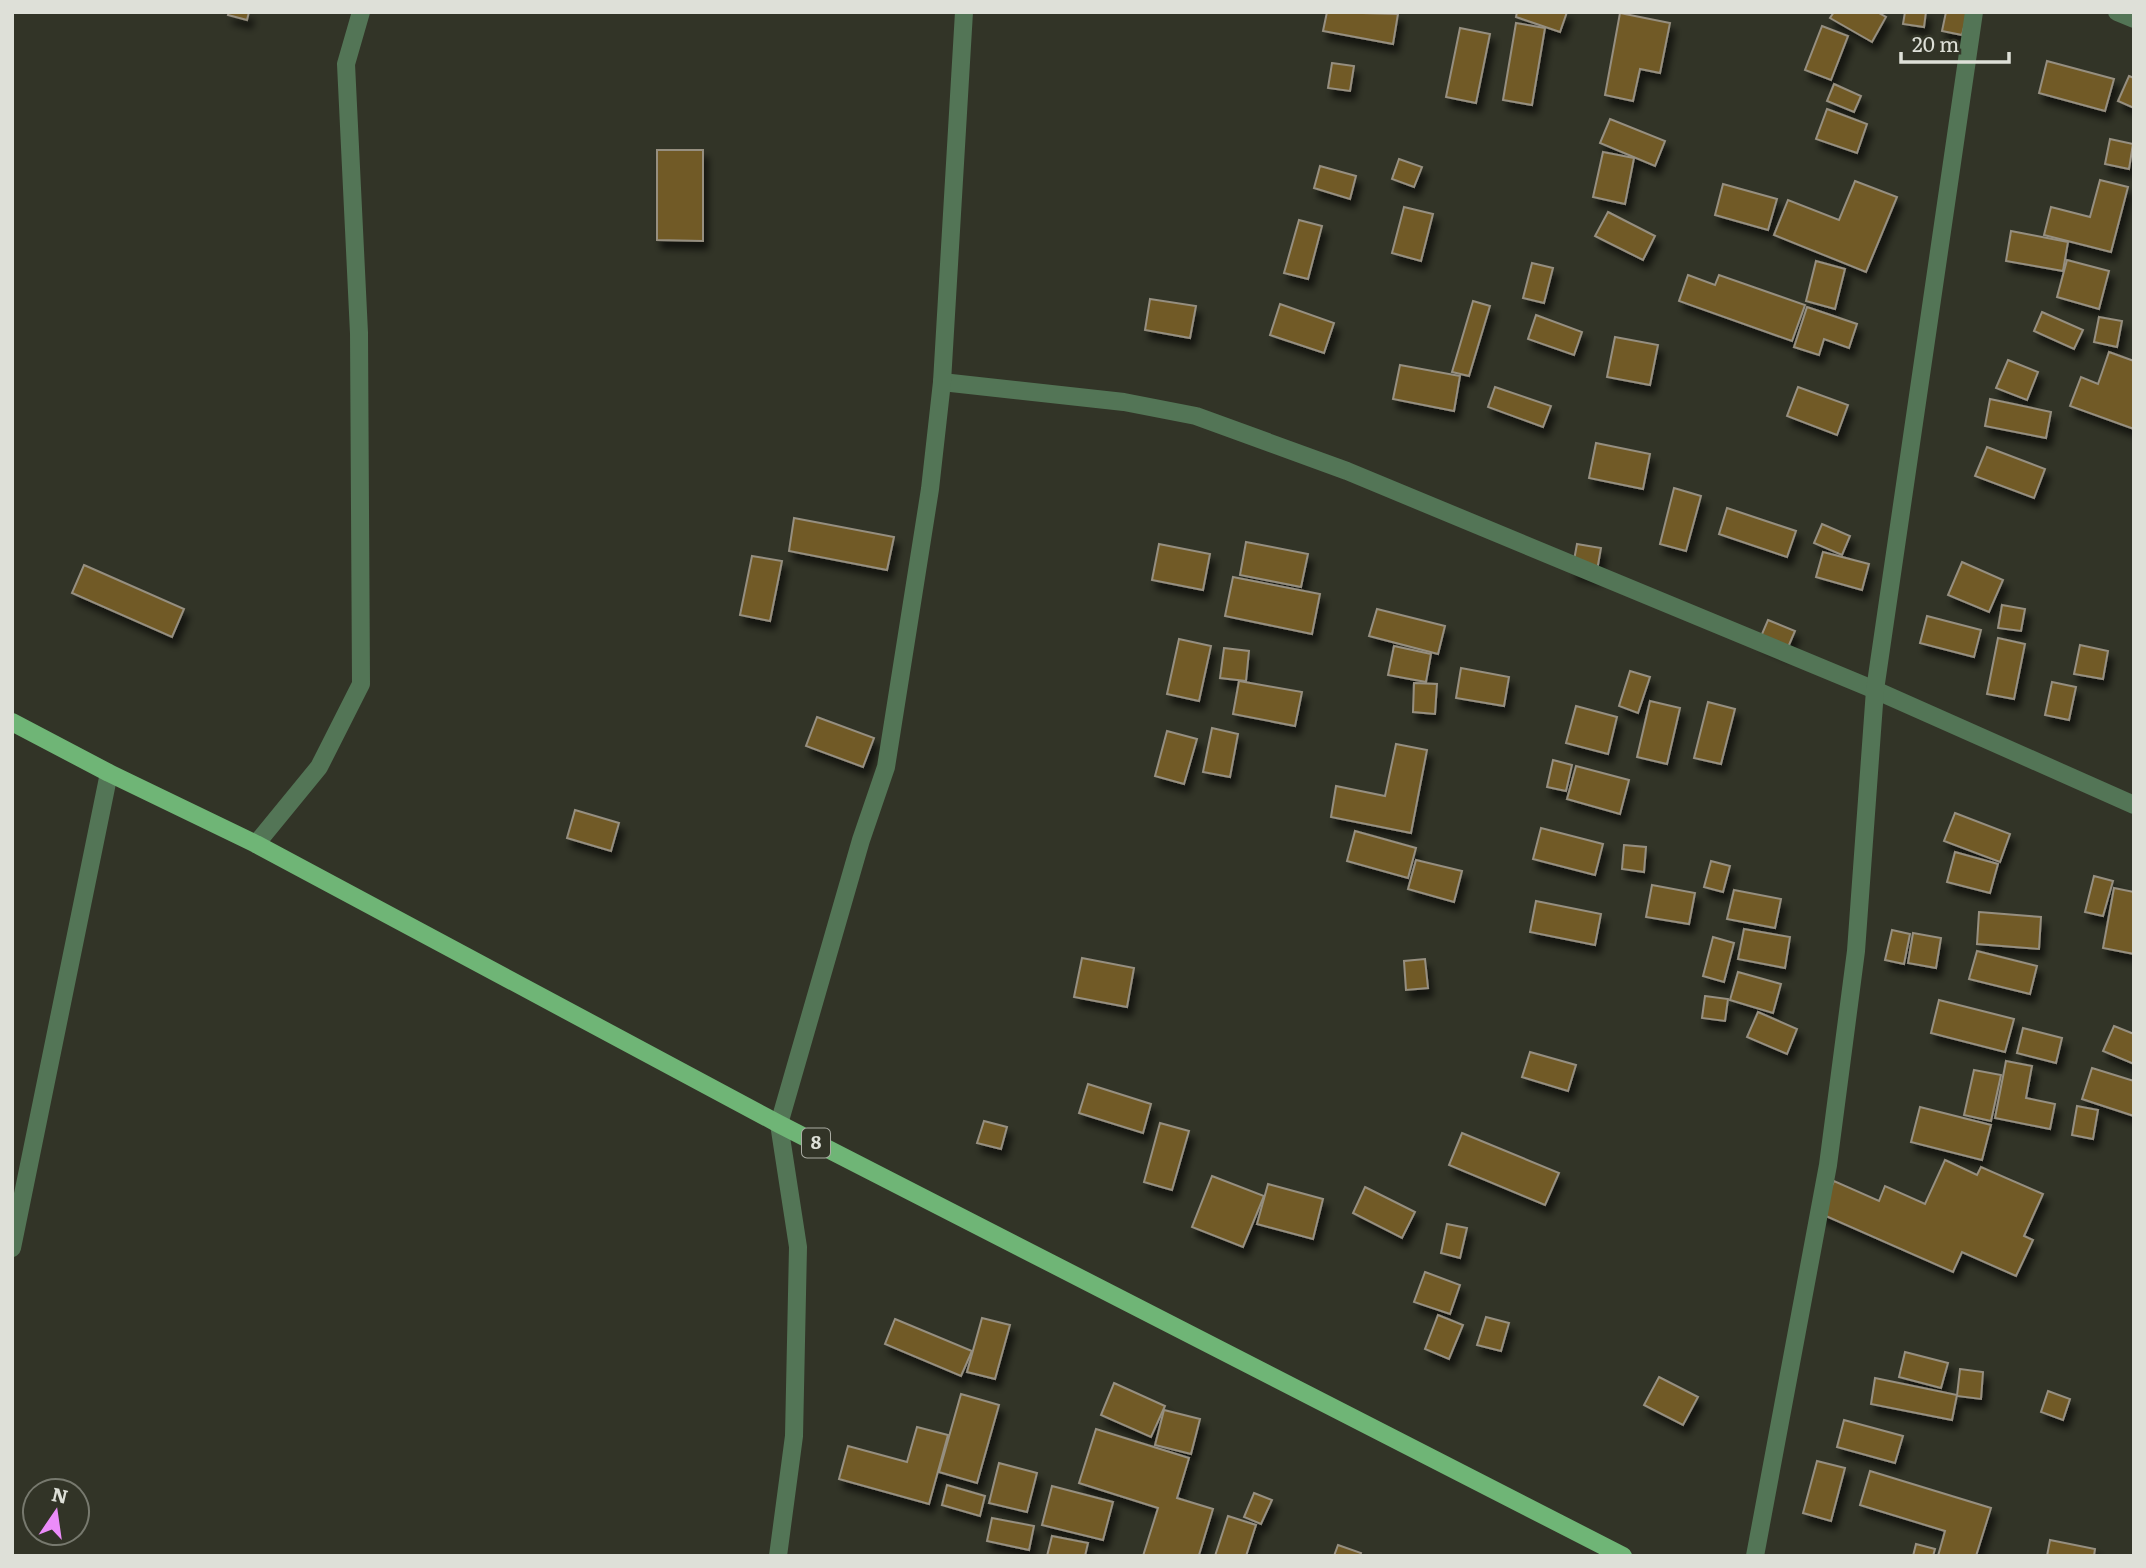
<svg xmlns="http://www.w3.org/2000/svg" width="2146" height="1568" font-family="Literata,serif">
<style>
.building{fill:#715a26;stroke:#968f80;stroke-width:2;filter:url(#shadow)}
.lines{fill:none;stroke-linecap:round;stroke-linejoin:round}
.minor{stroke:#537556;stroke-width:18}
.major{stroke:#6fb576;stroke-width:18}
.labels{text-anchor:middle;stroke-width:5;stroke-linejoin:round;paint-order:stroke}
.shield{fill:#323427;stroke:#aaaca3;stroke-width:2}
.shield-label{font-size:18px;font-weight:bold;fill:#dee0d8}
</style>
<defs>
<filter id="shadow"><feDropShadow dx="4.5" dy="8" stdDeviation="3.5" flood-color="#0009"/></filter>
</defs>
<rect width="100%" height="100%" fill="#323427"/>
<!-- building -->
<g class="building">
<path d="M229,12H249L247,20L228,15Z"/>
<path d="M1327,12L1398,14L1393,44L1323,31Z"/>
<path d="M1517,12H1567L1560,32L1516,17Z"/>
<path d="M1834,12H1877L1886,17L1872,42L1830,18Z"/>
<path d="M1905,12H1926L1924,27L1903,24Z"/>
<path d="M1946,12H1968L1962,35L1942,31Z"/>
<path d="M1620,13L1670,23L1660,73L1640,69L1633,101L1605,95Z"/>
<path d="M1516,23L1545,28L1532,105L1503,100Z"/>
<path d="M1822,26L1848,36L1831,80L1805,70Z"/>
<path d="M1460,28L1490,34L1476,103L1446,97Z"/>
<path d="M2047,61L2114,79L2105,111L2039,93Z"/>
<path d="M1332,63L1354,66L1350,91L1328,88Z"/>
<path d="M2129,76L2134,78V108L2118,101Z"/>
<path d="M1834,84L1861,96L1854,112L1827,101Z"/>
<path d="M1827,109L1867,124L1857,153L1816,139Z"/>
<path d="M1610,119L1665,141L1655,166L1600,143Z"/>
<path d="M2110,139L2133,144L2129,169L2105,164Z"/>
<path d="M657,150H703V241L657,240Z"/>
<path d="M1603,152L1634,158L1625,204L1593,197Z"/>
<path d="M1399,159L1422,167L1414,187L1392,179Z"/>
<path d="M1320,166L1356,176L1350,199L1314,188Z"/>
<path d="M2100,180L2128,187L2111,252L2044,235L2051,207L2090,217Z"/>
<path d="M1855,181L1897,197L1866,272L1774,235L1788,200L1839,220Z"/>
<path d="M1723,184L1777,199L1768,230L1715,215Z"/>
<path d="M1404,207L1433,214L1421,261L1392,253Z"/>
<path d="M1608,212L1655,236L1643,260L1595,236Z"/>
<path d="M1299,220L1322,226L1308,279L1284,273Z"/>
<path d="M2011,231L2068,242L2063,271L2006,261Z"/>
<path d="M2067,260L2109,271L2099,309L2057,297Z"/>
<path d="M1816,261L1845,269L1835,309L1806,301Z"/>
<path d="M1532,263L1553,268L1544,303L1523,298Z"/>
<path d="M1688,275L1715,285L1719,275L1805,305L1792,341L1679,301Z"/>
<path d="M1150,299L1196,306L1190,338L1145,330Z"/>
<path d="M1473,301L1490,306L1469,376L1452,372Z"/>
<path d="M1280,304L1334,323L1324,353L1270,335Z"/>
<path d="M1807,307L1857,324L1849,348L1824,339L1819,355L1794,347Z"/>
<path d="M2042,312L2083,330L2074,349L2034,331Z"/>
<path d="M1536,315L1582,332L1574,355L1528,339Z"/>
<path d="M2099,317L2122,321L2117,347L2094,342Z"/>
<path d="M1615,337L1658,345L1650,385L1607,377Z"/>
<path d="M2109,352L2134,361V429L2070,406L2081,377L2098,384Z"/>
<path d="M2008,360L2038,372L2027,400L1996,388Z"/>
<path d="M1400,365L1460,376L1454,411L1393,399Z"/>
<path d="M1495,387L1551,406L1543,427L1488,407Z"/>
<path d="M1798,387L1848,405L1837,435L1787,416Z"/>
<path d="M1990,399L2051,412L2046,438L1985,426Z"/>
<path d="M1596,443L1650,454L1643,489L1589,478Z"/>
<path d="M1987,447L2045,469L2034,498L1975,476Z"/>
<path d="M1674,488L1701,496L1686,551L1660,544Z"/>
<path d="M1727,508L1796,531L1787,557L1719,534Z"/>
<path d="M794,518L894,537L887,570L789,551Z"/>
<path d="M1822,524L1850,536L1842,555L1814,543Z"/>
<path d="M1246,542L1308,554L1301,587L1240,575Z"/>
<path d="M1159,544L1210,554L1203,590L1152,580Z"/>
<path d="M1577,544L1601,548L1596,576L1572,571Z"/>
<path d="M1823,552L1869,564L1862,590L1816,577Z"/>
<path d="M752,556L782,561L770,621L740,615Z"/>
<path d="M1962,562L2003,580L1989,612L1948,595Z"/>
<path d="M84,565L184,609L172,637L72,593Z"/>
<path d="M1233,577L1320,594L1312,634L1225,616Z"/>
<path d="M2002,605L2025,609L2021,631L1998,628Z"/>
<path d="M1377,609L1445,626L1438,654L1369,636Z"/>
<path d="M1927,616L1981,630L1974,657L1920,643Z"/>
<path d="M1768,620L1795,631L1786,652L1759,641Z"/>
<path d="M1998,638L2025,644L2014,699L1987,694Z"/>
<path d="M1179,639L1211,646L1199,701L1167,694Z"/>
<path d="M2080,645L2108,651L2103,679L2074,674Z"/>
<path d="M1394,646L1431,654L1426,682L1388,675Z"/>
<path d="M1224,648L1249,651L1246,681L1220,678Z"/>
<path d="M1461,668L1509,677L1504,706L1456,698Z"/>
<path d="M1630,671L1650,677L1638,713L1619,706Z"/>
<path d="M1239,681L1302,692L1295,726L1233,714Z"/>
<path d="M2052,682L2076,687L2069,720L2045,715Z"/>
<path d="M1414,683L1437,684L1435,714L1413,712Z"/>
<path d="M1650,701L1680,708L1667,764L1637,757Z"/>
<path d="M1708,702L1735,709L1721,764L1694,758Z"/>
<path d="M1576,706L1617,717L1608,754L1566,743Z"/>
<path d="M817,717L874,738L863,767L806,746Z"/>
<path d="M1212,728L1238,734L1230,777L1203,772Z"/>
<path d="M1167,731L1197,739L1184,784L1155,776Z"/>
<path d="M1396,744L1427,750L1411,833L1331,817L1336,786L1385,796Z"/>
<path d="M1553,760L1572,765L1566,791L1547,787Z"/>
<path d="M1576,766L1629,780L1620,814L1567,799Z"/>
<path d="M575,810L619,823L611,851L567,838Z"/>
<path d="M1955,813L2010,834L2000,862L1944,841Z"/>
<path d="M1541,828L1603,844L1595,875L1533,859Z"/>
<path d="M1355,831L1416,848L1408,878L1347,861Z"/>
<path d="M1624,845L1646,847L1644,872L1622,869Z"/>
<path d="M1955,852L1998,864L1990,893L1947,882Z"/>
<path d="M1416,860L1462,871L1454,902L1408,889Z"/>
<path d="M1711,861L1730,866L1723,892L1704,887Z"/>
<path d="M2094,876L2113,881L2103,916L2085,912Z"/>
<path d="M1652,885L1695,893L1689,924L1646,917Z"/>
<path d="M2114,888L2134,892V954L2103,948Z"/>
<path d="M1734,890L1781,899L1775,928L1727,919Z"/>
<path d="M1536,901L1601,914L1595,945L1530,932Z"/>
<path d="M1979,912L2041,917L2039,949L1977,944Z"/>
<path d="M1744,929L1790,937L1785,968L1738,959Z"/>
<path d="M1892,930L1910,934L1904,964L1885,960Z"/>
<path d="M1913,933L1941,938L1936,968L1908,963Z"/>
<path d="M1713,937L1734,943L1724,982L1703,976Z"/>
<path d="M1977,951L2037,966L2030,994L1969,979Z"/>
<path d="M1082,958L1134,968L1127,1007L1074,997Z"/>
<path d="M1425,959L1428,988L1406,990L1404,961Z"/>
<path d="M1738,972L1781,984L1773,1013L1730,1000Z"/>
<path d="M1705,996L1728,999L1725,1021L1702,1018Z"/>
<path d="M1939,1000L2014,1019L2005,1052L1931,1033Z"/>
<path d="M1758,1012L1797,1029L1787,1054L1747,1037Z"/>
<path d="M2114,1026L2134,1034V1064L2103,1051Z"/>
<path d="M2023,1028L2062,1038L2056,1063L2017,1053Z"/>
<path d="M1530,1052L1576,1065L1568,1091L1522,1077Z"/>
<path d="M2006,1061L2032,1066L2026,1098L2055,1104L2050,1129L1995,1118Z"/>
<path d="M2092,1068L2134,1081V1116L2082,1099Z"/>
<path d="M1974,1070L2001,1075L1991,1121L1964,1115Z"/>
<path d="M1088,1084L1151,1104L1143,1133L1079,1113Z"/>
<path d="M2077,1106L2098,1110L2093,1139L2072,1135Z"/>
<path d="M1920,1107L1991,1125L1982,1160L1911,1142Z"/>
<path d="M984,1121L1007,1127L1001,1149L977,1143Z"/>
<path d="M1160,1123L1189,1131L1172,1190L1144,1182Z"/>
<path d="M1462,1133L1559,1173L1545,1205L1449,1165Z"/>
<path d="M1945,1160L1977,1175L1981,1167L2043,1194L2024,1236L2033,1240L2016,1276L1962,1252L1953,1272L1819,1213L1834,1181L1879,1201L1885,1186L1925,1204Z"/>
<path d="M1212,1176L1264,1196L1243,1247L1192,1227Z"/>
<path d="M1268,1184L1323,1199L1313,1239L1257,1224Z"/>
<path d="M1365,1187L1415,1212L1402,1238L1353,1213Z"/>
<path d="M1447,1224L1467,1228L1460,1258L1441,1253Z"/>
<path d="M1425,1272L1460,1285L1450,1314L1414,1302Z"/>
<path d="M1438,1315L1463,1325L1449,1359L1425,1349Z"/>
<path d="M1486,1317L1509,1323L1501,1351L1477,1345Z"/>
<path d="M982,1318L1010,1325L995,1379L967,1372Z"/>
<path d="M895,1319L972,1351L961,1376L885,1344Z"/>
<path d="M1905,1352L1948,1363L1941,1388L1899,1377Z"/>
<path d="M1960,1369L1983,1372L1981,1399L1957,1396Z"/>
<path d="M1659,1377L1698,1397L1683,1425L1644,1405Z"/>
<path d="M1875,1378L1957,1395L1952,1420L1871,1404Z"/>
<path d="M1114,1383L1165,1406L1151,1437L1101,1415Z"/>
<path d="M2048,1391L2070,1399L2063,1420L2041,1412Z"/>
<path d="M961,1394L999,1405L977,1483L939,1472Z"/>
<path d="M1164,1410L1200,1419L1191,1454L1155,1445Z"/>
<path d="M1844,1420L1903,1436L1895,1463L1837,1447Z"/>
<path d="M917,1427L948,1435L929,1504L839,1479L848,1446L907,1462Z"/>
<path d="M1096,1429L1189,1458L1177,1498L1213,1509L1199,1555L1201,1556H1143L1158,1508L1079,1483Z"/>
<path d="M1817,1461L1845,1468L1831,1521L1803,1513Z"/>
<path d="M999,1463L1037,1473L1027,1512L989,1503Z"/>
<path d="M1870,1471L1991,1508L1976,1556H1938L1945,1531L1860,1505Z"/>
<path d="M947,1485L985,1496L980,1516L942,1505Z"/>
<path d="M1052,1486L1113,1502L1103,1540L1042,1525Z"/>
<path d="M1254,1493L1272,1500L1261,1524L1244,1517Z"/>
<path d="M1228,1516L1256,1525L1246,1556H1215Z"/>
<path d="M992,1518L1034,1526L1029,1550L987,1541Z"/>
<path d="M1052,1536L1088,1543L1085,1556H1047Z"/>
<path d="M2050,1540L2095,1549L2094,1556H2047Z"/>
<path d="M1916,1544L1935,1549L1933,1556H1913Z"/>
<path d="M1338,1545L1361,1553L1360,1556H1334Z"/>
</g>
<g class="lines">
<!-- minor -->
<g class="minor">
<path d="M2117,12L2134,19"/>
<path d="M942,382L1124,402L1196,416L1347,471L1875,690L2134,805"/>
<path d="M256,844L319,767L361,684L359,333L346,64L361,12"/>
<path d="M12,1248L109,773"/>
<path d="M778,1556L794,1436L798,1247L779,1124L861,840L886,767L930,489L942,382L964,12"/>
<path d="M1755,1556L1828,1165L1856,951L1875,690L1974,12"/>
</g>
<!-- major -->
<path class="major" d="M12,722L109,773L256,844L779,1124L1623,1556"/>
</g>
<g class="labels">
<!-- shield labels -->
<rect class="shield" x="802" y="1128.5" width="28" height="29" rx="5"/>
<g class="shield-label">
<text x="816" y="1149">8</text>
</g>
</g>
<!-- border -->
<rect width="2146" height="1568" fill="none" stroke="#dee0d8" stroke-width="28"/>
<!-- north arrow -->
<g transform="translate(56 1512) rotate(13)"><circle r="33" fill="#323427" stroke="#77796e" stroke-width="2"/>
<path d="M0-5L12 26L0 18L-12 26Z" fill="#ec8cfa"/>
<text y="-10" font-size="19" font-weight="bold" text-anchor="middle" fill="#dee0d8">N</text>
</g>
<!-- scale -->
<path d="M1901 52v10h108v-10" fill="none" stroke="#dee0d8" stroke-width="3.5"/>
<text x="1912" y="52" font-size="21" fill="#dee0d8" stroke="#323427" stroke-width="5" paint-order="stroke">20 m</text>
</svg>
